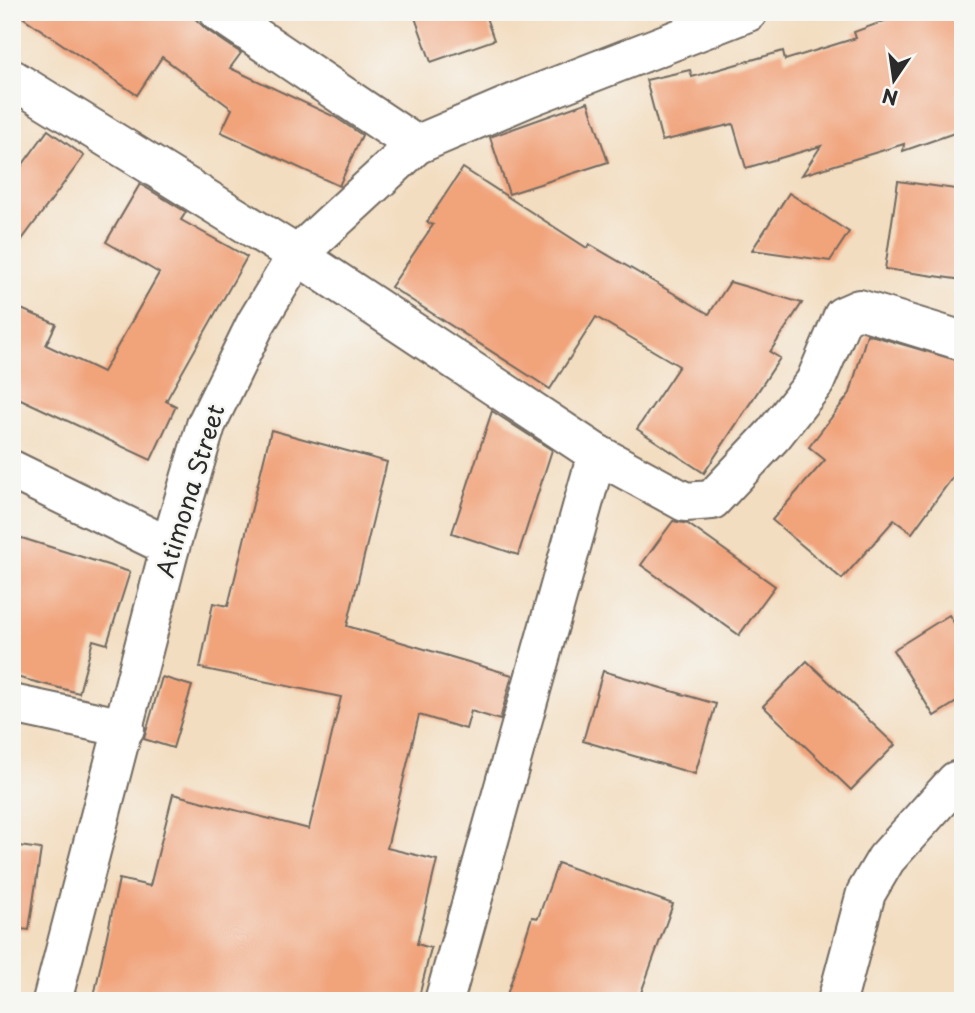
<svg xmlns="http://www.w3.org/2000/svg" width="975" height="1013" font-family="'Playpen Sans',sans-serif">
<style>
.building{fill:#f1a37a}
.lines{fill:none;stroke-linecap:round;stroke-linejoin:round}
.minor-casing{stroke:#71695f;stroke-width:42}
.minor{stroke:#fff;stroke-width:38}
.labels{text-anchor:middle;stroke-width:5;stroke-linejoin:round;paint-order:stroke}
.street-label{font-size:24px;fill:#2b2b2b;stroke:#f6f6f2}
</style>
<rect width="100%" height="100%" fill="#f6f6f2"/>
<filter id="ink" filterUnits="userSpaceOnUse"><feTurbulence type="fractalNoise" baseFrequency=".0143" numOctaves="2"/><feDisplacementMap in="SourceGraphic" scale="14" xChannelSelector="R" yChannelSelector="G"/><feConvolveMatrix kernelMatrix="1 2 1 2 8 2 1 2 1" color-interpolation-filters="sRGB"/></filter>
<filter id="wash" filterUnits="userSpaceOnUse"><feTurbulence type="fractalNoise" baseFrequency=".00686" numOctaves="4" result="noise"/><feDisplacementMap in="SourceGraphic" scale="28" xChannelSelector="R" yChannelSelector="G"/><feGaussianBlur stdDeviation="1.57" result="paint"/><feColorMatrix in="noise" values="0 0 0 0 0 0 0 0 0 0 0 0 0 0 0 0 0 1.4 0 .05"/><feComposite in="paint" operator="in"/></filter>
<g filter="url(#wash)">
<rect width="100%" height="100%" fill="#f3ddc0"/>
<g id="blocks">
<!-- building -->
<g class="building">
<path d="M15,12H188L207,30L241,53L230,68L335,117L362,135L339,186L221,132L232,109L162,57L137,95Z"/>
<path d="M413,12H484L494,40L431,62Z"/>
<path d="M909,12H963V130L903,151L904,144L802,175L821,146L746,168L733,124L662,141L646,80L690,70L692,77L783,51L785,60L856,38L854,32Z"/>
<path d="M588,102L608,162L509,194L490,137Z"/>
<path d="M48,130L84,156L12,253V179Z"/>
<path d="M463,168L587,248L589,244L709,314L730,282L802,303L770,352L780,358L704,473L637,429L679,366L596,317L550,389L391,287L433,225L427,222Z"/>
<path d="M898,181L963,190V280L885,269Z"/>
<path d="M140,184L186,212L181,220L247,257L166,401L176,406L151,460L12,395V305L56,324L46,345L103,372L159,273L106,242Z"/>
<path d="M789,193L849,232L830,261L752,250Z"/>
<path d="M867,334L963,362V463L912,533L894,520L842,579L772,520L825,460L809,447L850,393Z"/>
<path d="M492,411L552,450L518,555L452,533Z"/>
<path d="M271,430L387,462L347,626L512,675L500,720L471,711L466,729L419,715L387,848L437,860L417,944L431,948L418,1001H93L119,879L150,886L173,794L309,829L341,697L200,668L213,603L228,606Z"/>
<path d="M673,521L688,524L775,586L739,635L641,565Z"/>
<path d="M12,535L130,572L107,644L93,640L79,693L12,676Z"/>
<path d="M949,615L963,637V698L934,716L893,650Z"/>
<path d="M807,661L895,745L851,790L763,706Z"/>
<path d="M603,671L716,704L695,774L583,741Z"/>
<path d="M162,677L192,686L173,748L144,739Z"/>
<path d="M12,845L41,849L29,930L12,928Z"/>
<path d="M558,863L673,904L638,1001H505L532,917L538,918Z"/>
</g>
</g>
</g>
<g filter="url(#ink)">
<use href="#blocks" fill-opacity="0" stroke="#71695f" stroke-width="2"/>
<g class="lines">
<!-- minor casing -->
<g class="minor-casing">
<g id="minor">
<path d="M219,12L416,145"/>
<path d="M12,79L297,255L597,454L685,502L712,500L774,434L815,382L843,316L859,309L963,341"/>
<path d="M12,470L170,547"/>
<path d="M12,704L125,728"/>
<path d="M52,1001L170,547L206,425L256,323L297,255L416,145L529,97L748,12"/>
<path d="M444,1001L597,454"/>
<path d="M837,1001L866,893L886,859L956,781"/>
</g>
</g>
<!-- minor -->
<use href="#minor" class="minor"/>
</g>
</g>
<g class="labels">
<!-- street labels -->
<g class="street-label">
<text transform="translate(191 491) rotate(-73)" y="8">Atimona Street</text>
</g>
</g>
<!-- margin -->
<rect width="975" height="1013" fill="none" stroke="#f6f6f2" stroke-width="42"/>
<!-- north arrow -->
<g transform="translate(894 80) rotate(193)" stroke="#f6f6f2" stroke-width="5" paint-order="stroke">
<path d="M0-5L12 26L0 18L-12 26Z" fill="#2b2b2b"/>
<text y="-10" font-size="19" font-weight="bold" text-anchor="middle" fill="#2b2b2b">N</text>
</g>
</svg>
